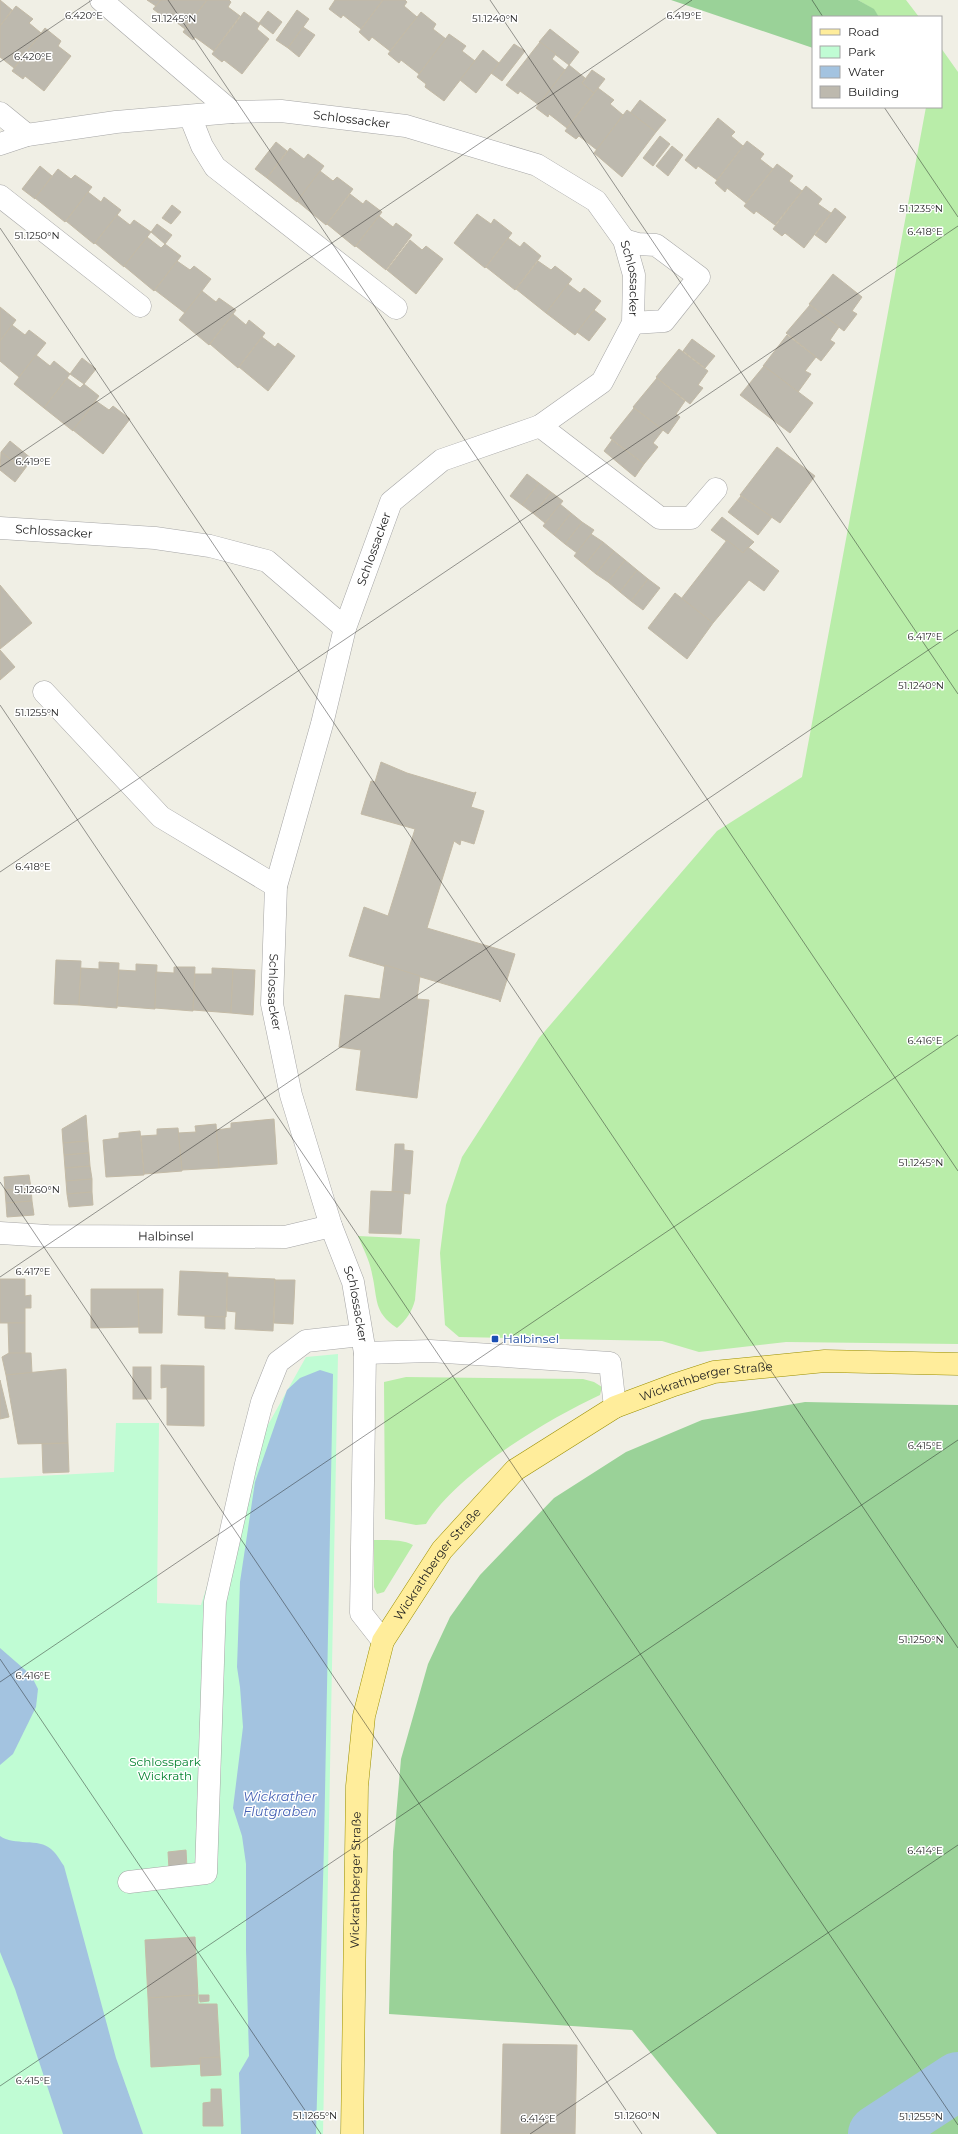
<svg xmlns="http://www.w3.org/2000/svg" width="958" height="2134" font-family="Montserrat,sans-serif">
<style>
.grass{fill:#b9eda9}
.forest{fill:#9ad298}
.park{fill:#c0fcd4}
.water{fill:#a3c3e0}
.lines{fill:none;stroke-linecap:round;stroke-linejoin:round}
.river{stroke:#a3c3e0;stroke-width:58}
.building{fill:#bdb9ae;stroke:#c3baa6}
.minor-casing{stroke:#a6a6a6;stroke-width:23}
.major-casing{stroke:#9a8f00;stroke-width:23}
.minor{stroke:#fff;stroke-width:22}
.major{stroke:#ffed9b;stroke-width:22}
.ticks{fill:none;stroke:#1f1f1f;stroke-width:1;stroke-opacity:0.45}
.transit-dot{fill:#1a4fb4;stroke:#fff;stroke-width:1.5}
.labels{text-anchor:middle;stroke-width:3;stroke-linejoin:round;paint-order:stroke}
.street-label{font-size:12px;fill:#1f1f1f;stroke:#fff}
.transit-label{font-size:12px;fill:#164399;stroke:#fff;text-anchor:start}
.park-label{font-size:12px;fill:#068431;stroke:#fff}
.water-label{font-size:13px;font-style:italic;fill:#4661b4;stroke:#fff}
.ticks-label{font-size:10px;text-anchor:middle;fill:#1f1f1f;stroke:#fff;stroke-width:3;stroke-linejoin:round;paint-order:stroke}
</style>
<rect width="100%" height="100%" fill="#f0efe5"/>
<!-- grass -->
<g class="grass">
<path d="M858,0H906L919,17H879L873,9Z"/>
<path d="M941,48L958,72V1344L786,1342L699,1352L662,1341L459,1337L445,1325L440,1253L446,1205L462,1157L539,1038L717,831L802,777L926,107H941Z"/>
<path d="M358,1236L420,1239L415,1300C412,1312 406,1320 397,1328C373,1312 378,1299 372,1274C370,1261 363,1248 358,1236Z"/>
<path d="M406,1377L583,1379L594,1382L602,1387L600,1395C548,1419 456,1474 426,1524L416,1525L385,1519L384,1382Z"/>
<path d="M374,1540C386,1540 402,1539 413,1545L384,1592L377,1594L374,1587Z"/>
</g>
<!-- forest -->
<g class="forest">
<path d="M671,0H858L874,9L879,17H813V48Z"/>
<path d="M805,1402L958,1405V2134H717L632,2030L389,2014L393,1852L401,1759L428,1664L450,1617L480,1575L554,1498L626,1452L702,1420Z"/>
</g>
<!-- park -->
<path class="park" d="M338,1354L323,2134H0V1478L114,1472L116,1423H159L157,1603L201,1605L246,1464L306,1357Z"/>
<!-- water -->
<g class="water">
<path d="M320,1370L333,1374L324,1845L316,2134H241L239,2073L249,2056L246,1950V1864L242,1836L233,1808L243,1727L240,1687L237,1667L240,1582L255,1482L287,1390L300,1378Z"/>
<path d="M0,1648L31,1675L38,1689L36,1707L13,1754L0,1765Z"/>
<path d="M0,1836C14,1846 39,1838 51,1849C56,1853 60,1860 64,1866L116,2058L143,2134H63L15,1989L0,1952Z"/>
</g>
<g class="lines">
<!-- river -->
<path class="river" d="M877,2134L958,2081"/>
</g>
<!-- building -->
<g class="building">
<path d="M0,0L12,10L0,26Z"/>
<path d="M147,0H161L156,6Z"/>
<path d="M161,0H207L185,29L167,15L165,18L153,9Z"/>
<path d="M207,0H229L231,2L228,7L240,16L214,51L195,37L193,40L183,32Z"/>
<path d="M335,0H383L361,29L343,15L341,18L329,9Z"/>
<path d="M383,0H405L407,2L404,6L417,17L390,51L372,37L369,41L359,32Z"/>
<path d="M16,6L33,19L29,23L41,33L14,68L0,57V26Z"/>
<path d="M297,10L309,19L288,48L276,40Z"/>
<path d="M268,11L282,22L273,34L259,23Z"/>
<path d="M244,12L260,24L257,29L269,39L242,74L224,60L222,62L212,54Z"/>
<path d="M421,12L436,24L433,29L446,39L419,74L401,60L399,63L388,54Z"/>
<path d="M303,27L315,35L299,57L288,48Z"/>
<path d="M45,28L61,41L58,46L71,56L44,91L25,76L23,79L12,71Z"/>
<path d="M550,29L579,52L569,65L539,42Z"/>
<path d="M449,34L466,46L462,51L475,61L444,101L425,87L426,84L417,77Z"/>
<path d="M540,42L556,54L552,59L565,70L539,105L520,91L518,94L506,85Z"/>
<path d="M514,44L525,51L502,81L491,73Z"/>
<path d="M483,50L499,63L476,93L460,80Z"/>
<path d="M569,65L585,78L582,83L594,93L567,128L549,114L548,117L536,108Z"/>
<path d="M592,70L605,79L594,93L582,83Z"/>
<path d="M598,88L614,100L610,104L623,115L597,150L579,136L576,139L565,131Z"/>
<path d="M640,100L666,120L656,132L630,113Z"/>
<path d="M627,110L656,132L622,177L594,153Z"/>
<path d="M718,118L735,132L731,136L743,146L717,180L698,166L696,169L685,160Z"/>
<path d="M660,136L670,144L653,166L643,158Z"/>
<path d="M747,141L764,154L760,159L773,169L746,203L727,188L725,192L715,183Z"/>
<path d="M276,142L287,151L267,178L255,169Z"/>
<path d="M672,146L683,155L668,176L656,166Z"/>
<path d="M290,148L304,159L308,154L324,166L297,202L267,178Z"/>
<path d="M777,164L793,176L789,181L802,191L775,225L756,211L754,214L744,206Z"/>
<path d="M40,166L52,176L35,199L22,189Z"/>
<path d="M58,169L71,179L75,175L92,187L65,222L35,198Z"/>
<path d="M320,171L333,181L337,177L353,189L326,225L297,201Z"/>
<path d="M806,186L822,199L818,204L831,213L804,248L785,233L782,236L773,229Z"/>
<path d="M88,192L101,202L104,197L121,210L94,244L66,221Z"/>
<path d="M350,194L363,204L366,200L382,212L355,247L327,224Z"/>
<path d="M172,205L181,212L171,224L162,218Z"/>
<path d="M835,208L846,217L826,243L815,235Z"/>
<path d="M477,214L491,224L494,219L512,233L485,268L454,243Z"/>
<path d="M117,215L130,225L134,220L151,232L124,267L95,243Z"/>
<path d="M379,216L393,227L396,223L412,235L386,270L356,246Z"/>
<path d="M157,224L172,235L165,244L151,232Z"/>
<path d="M147,237L161,248L165,244L181,256L154,291L124,266Z"/>
<path d="M508,238L520,247L524,242L541,256L515,290L486,267Z"/>
<path d="M410,240L422,250L426,246L443,259L416,294L387,270Z"/>
<path d="M177,261L190,270L194,266L211,279L185,313L155,290Z"/>
<path d="M538,261L551,270L555,266L572,279L546,313L516,289Z"/>
<path d="M833,274L862,297L852,311L857,314L844,331L809,304Z"/>
<path d="M568,284L580,293L584,288L601,301L575,335L546,313Z"/>
<path d="M202,291L216,302L219,298L236,310L209,345L179,320Z"/>
<path d="M810,305L839,327L830,340L835,343L821,361L786,333Z"/>
<path d="M0,307L16,320L0,341Z"/>
<path d="M594,310L606,319L589,341L577,332Z"/>
<path d="M233,314L246,325L249,320L265,333L238,368L210,344Z"/>
<path d="M12,325L25,335L29,330L46,343L19,377L0,361V341Z"/>
<path d="M787,335L816,357L805,371L811,374L798,392L763,366Z"/>
<path d="M262,337L275,347L278,343L295,356L268,391L239,367Z"/>
<path d="M692,339L715,356L705,368L683,351Z"/>
<path d="M679,349L708,371L698,385L703,388L690,404L656,377Z"/>
<path d="M36,355L50,366L54,361L70,374L44,408L14,384Z"/>
<path d="M82,358L96,369L84,384L70,374Z"/>
<path d="M764,366L813,403L790,433L740,395Z"/>
<path d="M67,378L80,388L84,384L99,396L73,431L44,408Z"/>
<path d="M657,378L685,401L676,414L680,417L668,434L633,407Z"/>
<path d="M96,401L109,410L113,406L130,419L103,454L73,430Z"/>
<path d="M634,408L663,430L653,443L658,447L644,464L610,438Z"/>
<path d="M612,440L644,464L635,477L604,451Z"/>
<path d="M10,441L32,459L24,470L1,452Z"/>
<path d="M777,447L815,476L780,523L740,495Z"/>
<path d="M1,452L24,470L15,482L0,470Z"/>
<path d="M527,474L539,483L522,505L510,496Z"/>
<path d="M539,483L551,492L534,514L522,505Z"/>
<path d="M551,492L563,501L545,523L534,514Z"/>
<path d="M741,496L772,517L758,535L728,512Z"/>
<path d="M560,504L571,513L554,535L543,526Z"/>
<path d="M571,513L582,522L565,544L554,535Z"/>
<path d="M722,517L754,542L743,553L711,530Z"/>
<path d="M582,522L594,530L577,553L565,544Z"/>
<path d="M591,534L603,542L585,565L574,556Z"/>
<path d="M727,540L743,553L748,547L779,571L764,591L749,580L713,623L681,599Z"/>
<path d="M603,542L614,551L596,574L585,565Z"/>
<path d="M614,551L625,560L608,582L596,574Z"/>
<path d="M625,560L637,570L620,592L608,582Z"/>
<path d="M637,570L648,579L631,601L620,592Z"/>
<path d="M648,579L660,588L643,610L631,601Z"/>
<path d="M0,585L32,623L0,649Z"/>
<path d="M675,593L713,623L687,659L648,628Z"/>
<path d="M0,650L15,667L0,680Z"/>
<path d="M381,762L407,773L474,793L476,792L471,807L484,811L474,844L461,840L460,845L454,841L427,928L515,954L500,1002L499,1000L349,956L364,907L388,916L415,829L361,814L371,781L375,782Z"/>
<path d="M56,960L81,961L79,1005L54,1004Z"/>
<path d="M99,962L119,963L117,1008L79,1005L81,968L99,969Z"/>
<path d="M136,964L157,965L155,1009L117,1006L119,970L136,971Z"/>
<path d="M385,965L420,976L417,999L429,1000L417,1098L356,1090L361,1050L339,1047L345,995L380,999Z"/>
<path d="M174,967H195L193,1011L155,1008L156,972L174,973Z"/>
<path d="M212,968L233,969L231,1013L193,1010L195,974H212Z"/>
<path d="M233,969L255,970L253,1015L231,1013Z"/>
<path d="M86,1115L88,1141L63,1143L62,1129Z"/>
<path d="M274,1119L277,1164L219,1168L216,1130L231,1128V1123Z"/>
<path d="M216,1124L219,1168L182,1170L178,1133L196,1132L195,1126Z"/>
<path d="M178,1128L182,1171L144,1174L141,1136L157,1135V1129Z"/>
<path d="M140,1131L144,1175L106,1177L103,1140L119,1138V1133Z"/>
<path d="M88,1141L89,1153L64,1155L63,1143Z"/>
<path d="M395,1144H404V1150L413,1151L410,1194L392,1192Z"/>
<path d="M89,1153L90,1166L65,1168L64,1155Z"/>
<path d="M90,1166L92,1179L66,1181L65,1168Z"/>
<path d="M29,1175L31,1188L5,1190L4,1177Z"/>
<path d="M92,1179V1192L67,1194L66,1181Z"/>
<path d="M31,1188L32,1201L6,1203L5,1190Z"/>
<path d="M371,1191L404,1192L401,1234L369,1233Z"/>
<path d="M92,1192L93,1205L69,1207L67,1194Z"/>
<path d="M32,1201L34,1215L7,1217L6,1203Z"/>
<path d="M180,1271L228,1273L226,1317L178,1315Z"/>
<path d="M227,1277L275,1279L273,1331L235,1329L236,1312L227,1311Z"/>
<path d="M0,1279H25V1296L31,1295V1308H25V1323H0Z"/>
<path d="M275,1280H295L293,1324L274,1323Z"/>
<path d="M91,1289H138L139,1327L91,1328Z"/>
<path d="M138,1289H163L162,1333H139Z"/>
<path d="M205,1316L225,1317V1329L205,1328Z"/>
<path d="M8,1323H25V1354H9Z"/>
<path d="M9,1353H31L32,1373L6,1375L2,1357Z"/>
<path d="M161,1365L204,1366V1426L167,1425V1387L161,1388Z"/>
<rect x="133" y="1367" width="18" height="32"/>
<path d="M66,1369L68,1443L18,1444L6,1375Z"/>
<path d="M0,1380L9,1417L0,1419Z"/>
<path d="M68,1443L69,1472L43,1473L42,1444Z"/>
<path d="M186,1850L187,1868L169,1869L168,1852Z"/>
<path d="M195,1937L198,1995L148,1998L145,1940Z"/>
<path d="M198,1995V2004H217L220,2057L200,2058L201,2064L151,2067L148,1998Z"/>
<path d="M199,1995H209V2001L200,2002Z"/>
<path d="M503,2044L577,2045L575,2134H501Z"/>
<path d="M220,2057L221,2075L201,2076L200,2058Z"/>
<path d="M211,2089H221L223,2126H203V2103L211,2102Z"/>
</g>
<g class="lines">
<!-- minor casing -->
<g class="minor-casing">
<g id="minor">
<path d="M101,0L232,112"/>
<path d="M0,113L27,135"/>
<path d="M190,116L202,146L215,167L396,308"/>
<path id="s1" d="M0,144L27,135L116,122L232,112L281,111L406,126L537,165L596,201L624,240L634,275L633,323L602,382L540,426L442,460L391,502L345,628L322,724L276,886L272,1004L291,1095L331,1226L353,1282L365,1353L361,1613L383,1641"/>
<path d="M0,196L140,306"/>
<path d="M624,240L638,244L656,245L699,277L664,321L633,323"/>
<path d="M540,426L660,518H691L716,489"/>
<path id="s2" d="M0,528L155,538L210,546L267,561L345,628"/>
<path d="M44,692L161,817L276,886"/>
<path id="s3" d="M0,1233L48,1236L285,1237L331,1226"/>
<path d="M365,1353L430,1351L610,1363L615,1407"/>
<path d="M129,1882L206,1873L215,1602L246,1464L262,1402L278,1362L306,1341L361,1335"/>
</g>
</g>
<!-- major casing -->
<g class="major-casing">
<g id="major">
<path id="s4" d="M352,2134L357,1786L364,1716L383,1641L442,1550L515,1470L615,1407L674,1385L714,1372L825,1361L958,1364"/>
</g>
</g>
<!-- minor -->
<use href="#minor" class="minor"/>
<!-- major -->
<use href="#major" class="major"/>
</g>
<!-- ticks -->
<path class="ticks" d="M168,0L958,1171M490,0L958,694M812,0L823,17M0,62L92,0M884,107L958,217M0,228L958,1648M0,467L692,0M0,705L958,2125M0,872L958,226M0,1182L642,2134M0,1277L958,630M0,1659L321,2134M0,1682L958,1035M0,2086L958,1440M530,2134L958,1845"/>
<!-- markers -->
<rect class="transit-dot" x="491" y="1335" width="8" height="8" rx="2"/>
<g class="labels">
<!-- street labels -->
<g class="street-label">
<text dy="4" stroke="none"><textPath href="#s1" startOffset="355">Schlossacker</textPath></text>
<text dy="4" stroke="none"><textPath href="#s1" startOffset="703">Schlossacker</textPath></text>
<text dy="4" stroke="none"><textPath href="#s2" startOffset="54">Schlossacker</textPath></text>
<text transform="translate(374 549) rotate(-70)" y="4">Schlossacker</text>
<text dy="4" stroke="none"><textPath href="#s1" startOffset="1568">Schlossacker</textPath></text>
<text dy="4" stroke="none"><textPath href="#s3" startOffset="166">Halbinsel</textPath></text>
<text dy="4" stroke="none"><textPath href="#s1" startOffset="1892">Schlossacker</textPath></text>
<text dy="4" stroke="none"><textPath href="#s4" startOffset="926">Wickrathberger Straße</textPath></text>
<text dy="4" stroke="none"><textPath href="#s4" startOffset="590">Wickrathberger Straße</textPath></text>
<text dy="4" stroke="none"><textPath href="#s4" startOffset="254">Wickrathberger Straße</textPath></text>
</g>
<!-- transit labels -->
<g class="transit-label">
<text x="503" y="1343">Halbinsel</text>
</g>
<!-- park labels -->
<g class="park-label">
<text x="165" y="1766">Schlosspark<tspan x="165" dy="14">Wickrath</tspan></text>
</g>
<!-- water labels -->
<g class="water-label">
<text x="280" y="1801">Wickrather<tspan x="280" dy="15">Flutgraben</tspan></text>
</g>
</g>
<g class="ticks-label">
<text x="84" y="19">6.420°E</text>
<text x="684" y="19">6.419°E</text>
<text x="174" y="22">51.1245°N</text>
<text x="495" y="22">51.1240°N</text>
<text x="33" y="60">6.420°E</text>
<text x="921" y="212">51.1235°N</text>
<text x="925" y="235">6.418°E</text>
<text x="37" y="239">51.1250°N</text>
<text x="33" y="465">6.419°E</text>
<text x="925" y="640">6.417°E</text>
<text x="921" y="689">51.1240°N</text>
<text x="37" y="716">51.1255°N</text>
<text x="33" y="870">6.418°E</text>
<text x="925" y="1044">6.416°E</text>
<text x="921" y="1166">51.1245°N</text>
<text x="37" y="1193">51.1260°N</text>
<text x="33" y="1275">6.417°E</text>
<text x="925" y="1449">6.415°E</text>
<text x="921" y="1643">51.1250°N</text>
<text x="33" y="1679">6.416°E</text>
<text x="925" y="1854">6.414°E</text>
<text x="33" y="2084">6.415°E</text>
<text x="315" y="2119">51.1265°N</text>
<text x="637" y="2119">51.1260°N</text>
<text x="921" y="2120">51.1255°N</text>
<text x="538" y="2122">6.414°E</text>
</g>
<!-- legend -->
<rect x="812" y="16" width="130" height="92" fill="#ffffff" stroke="#a5a5a5"/>
<rect x="820" y="29" width="20" height="6" fill="#ffed9b" stroke="#a5a5a5"/>
<text x="848" y="36" font-size="12" fill="#1f1f1f">Road</text>
<rect x="820" y="46" width="20" height="12" fill="#c0fcd4" stroke="#a5a5a5"/>
<text x="848" y="56" font-size="12" fill="#1f1f1f">Park</text>
<rect x="820" y="66" width="20" height="12" fill="#a3c3e0" stroke="#a5a5a5"/>
<text x="848" y="76" font-size="12" fill="#1f1f1f">Water</text>
<rect x="820" y="86" width="20" height="12" fill="#bdb9ae" stroke="#a5a5a5"/>
<text x="848" y="96" font-size="12" fill="#1f1f1f">Building</text>
</svg>
